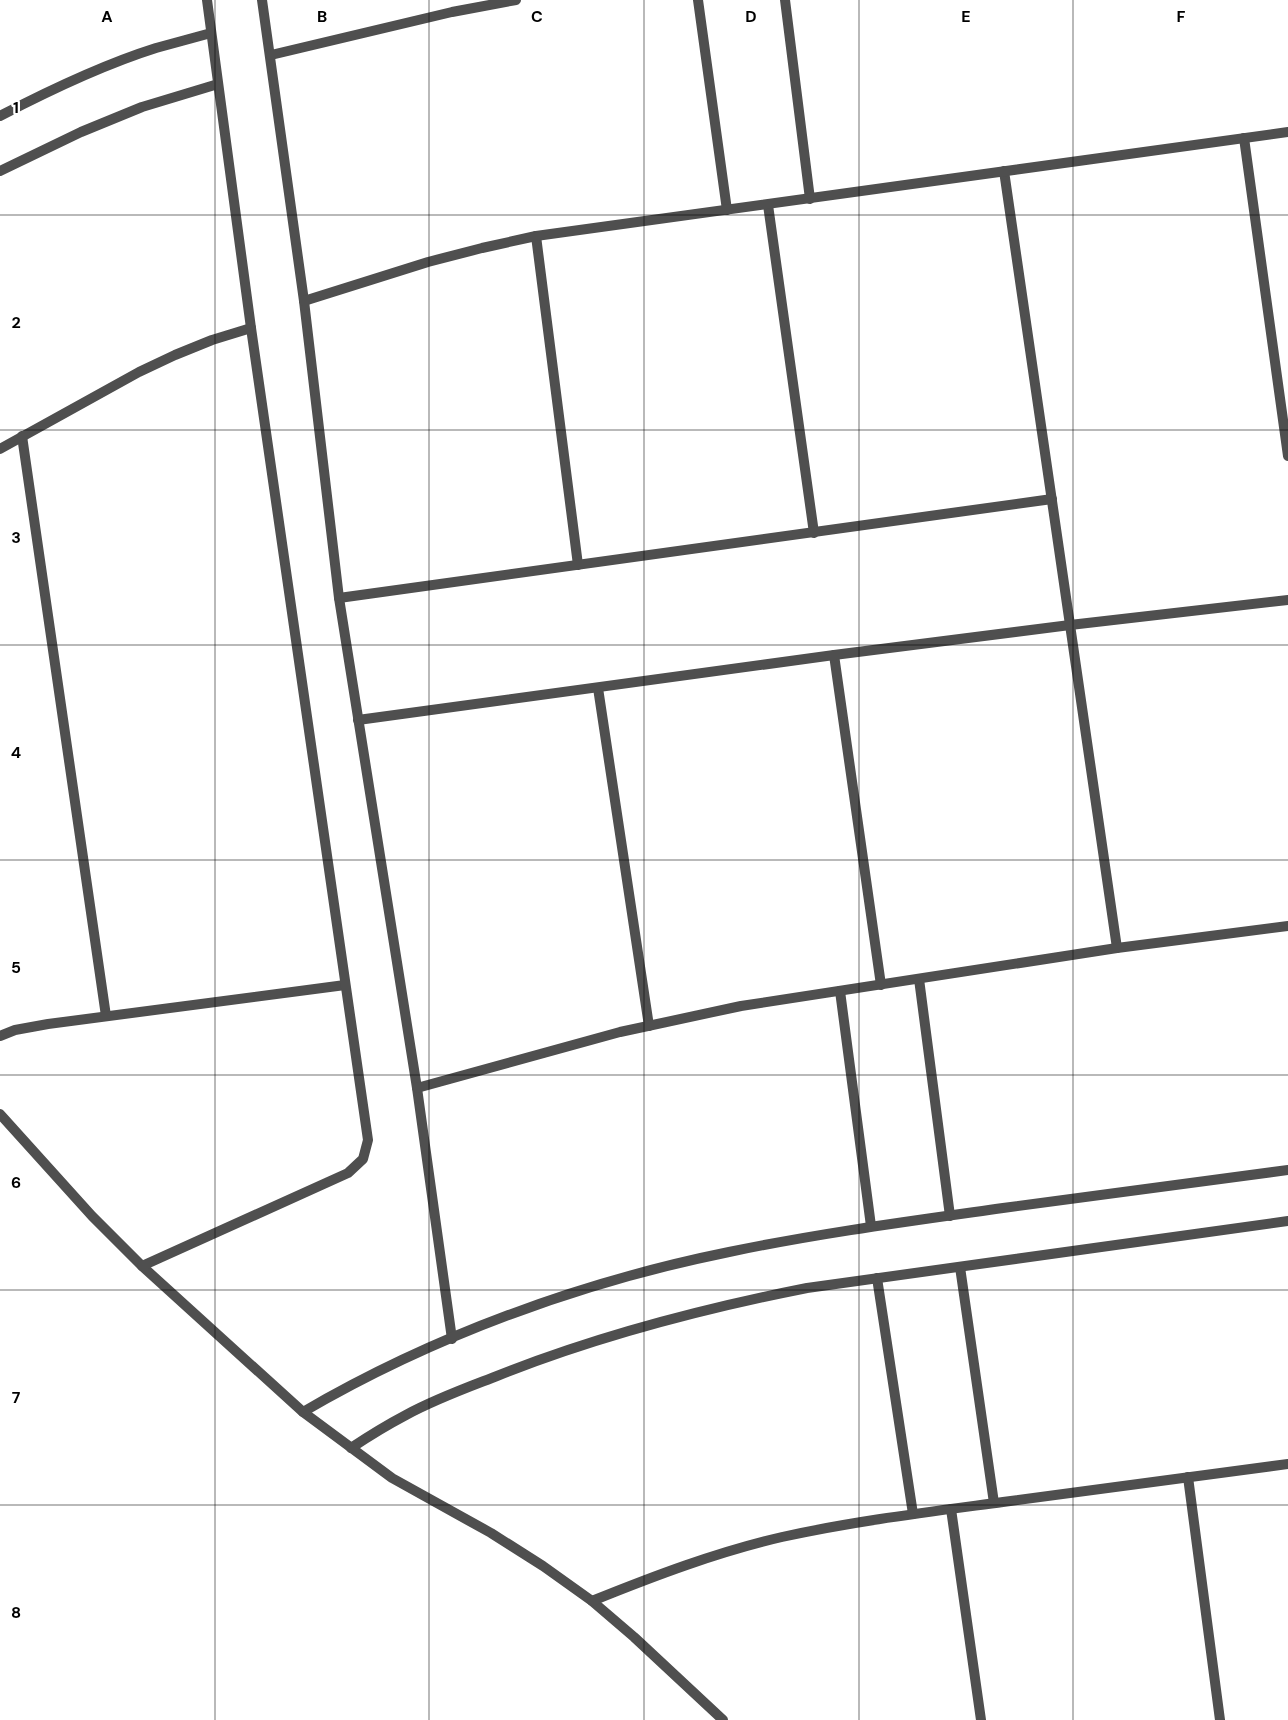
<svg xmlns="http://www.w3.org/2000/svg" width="1288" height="1720" font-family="'DM Sans',sans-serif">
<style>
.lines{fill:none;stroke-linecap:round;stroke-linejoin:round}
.minor{stroke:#4f4f4f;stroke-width:10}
.grid{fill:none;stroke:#000;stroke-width:1;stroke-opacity:0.55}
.grid-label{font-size:16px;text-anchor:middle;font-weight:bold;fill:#000;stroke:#fff;stroke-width:4.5;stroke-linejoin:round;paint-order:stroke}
</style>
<rect width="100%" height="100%" fill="#fff"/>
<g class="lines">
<!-- minor -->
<g class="minor">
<path d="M262,0L304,301L339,598L417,1088L452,1339"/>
<path d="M698,0L727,210"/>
<path d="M785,0L810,199"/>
<path d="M271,55L452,12L516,0"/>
<path d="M0,116C50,90 102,65 156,48C174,43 193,38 211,33"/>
<path d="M1244,138L1288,456"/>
<path d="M0,171L81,132L142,107L218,84"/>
<path d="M1004,171L1117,948"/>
<path d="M768,205L814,533"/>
<path d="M536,236L578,565"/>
<path d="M304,301L428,262L482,248L536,236L1288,132"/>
<path d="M22,436L106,1016"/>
<path d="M0,449L139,372L175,355L212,340L251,328"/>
<path d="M339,598L1052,499"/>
<path d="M834,655L881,985"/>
<path d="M598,688L649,1026"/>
<path d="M358,720L834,655L1070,625L1288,600"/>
<path d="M919,979L950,1216"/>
<path d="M840,991L871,1226"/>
<path d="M0,1036L15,1030L48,1024L345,985"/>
<path d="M417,1088L620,1032L741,1006L1117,948L1288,926"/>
<path d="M0,1114L92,1216L142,1266L303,1412L392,1478L491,1533L543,1566L592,1601L634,1637L723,1720"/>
<path d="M142,1266L348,1173L363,1159L368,1140L251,328L207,0"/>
<path d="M960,1267L994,1503"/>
<path d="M877,1278L913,1514"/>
<path d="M303,1412C433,1336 581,1282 729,1252C820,1233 911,1221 1003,1208C1098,1196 1193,1183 1288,1170"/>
<path d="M351,1448C369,1436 387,1425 406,1415C435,1399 466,1388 497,1376C597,1336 701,1309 807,1288L1288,1221"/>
<path d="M1188,1477L1220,1720"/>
<path d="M951,1509L981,1720"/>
<path d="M592,1601C654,1576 717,1552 782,1537C855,1521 929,1512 1003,1502C1098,1489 1193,1476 1288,1464"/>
</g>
</g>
<!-- grid -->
<path class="grid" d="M215,0V1720M429,0V1720M644,0V1720M859,0V1720M1073,0V1720M0,215H1288M0,430H1288M0,645H1288M0,860H1288M0,1075H1288M0,1290H1288M0,1505H1288"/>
<g class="grid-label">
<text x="107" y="22">A</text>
<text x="322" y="22">B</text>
<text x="537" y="22">C</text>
<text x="751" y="22">D</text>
<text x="966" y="22">E</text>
<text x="1181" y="22">F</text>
<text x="16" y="113">1</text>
<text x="16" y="328">2</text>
<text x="16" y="543">3</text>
<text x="16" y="758">4</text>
<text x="16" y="973">5</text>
<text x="16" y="1188">6</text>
<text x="16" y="1403">7</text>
<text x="16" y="1618">8</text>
</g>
</svg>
